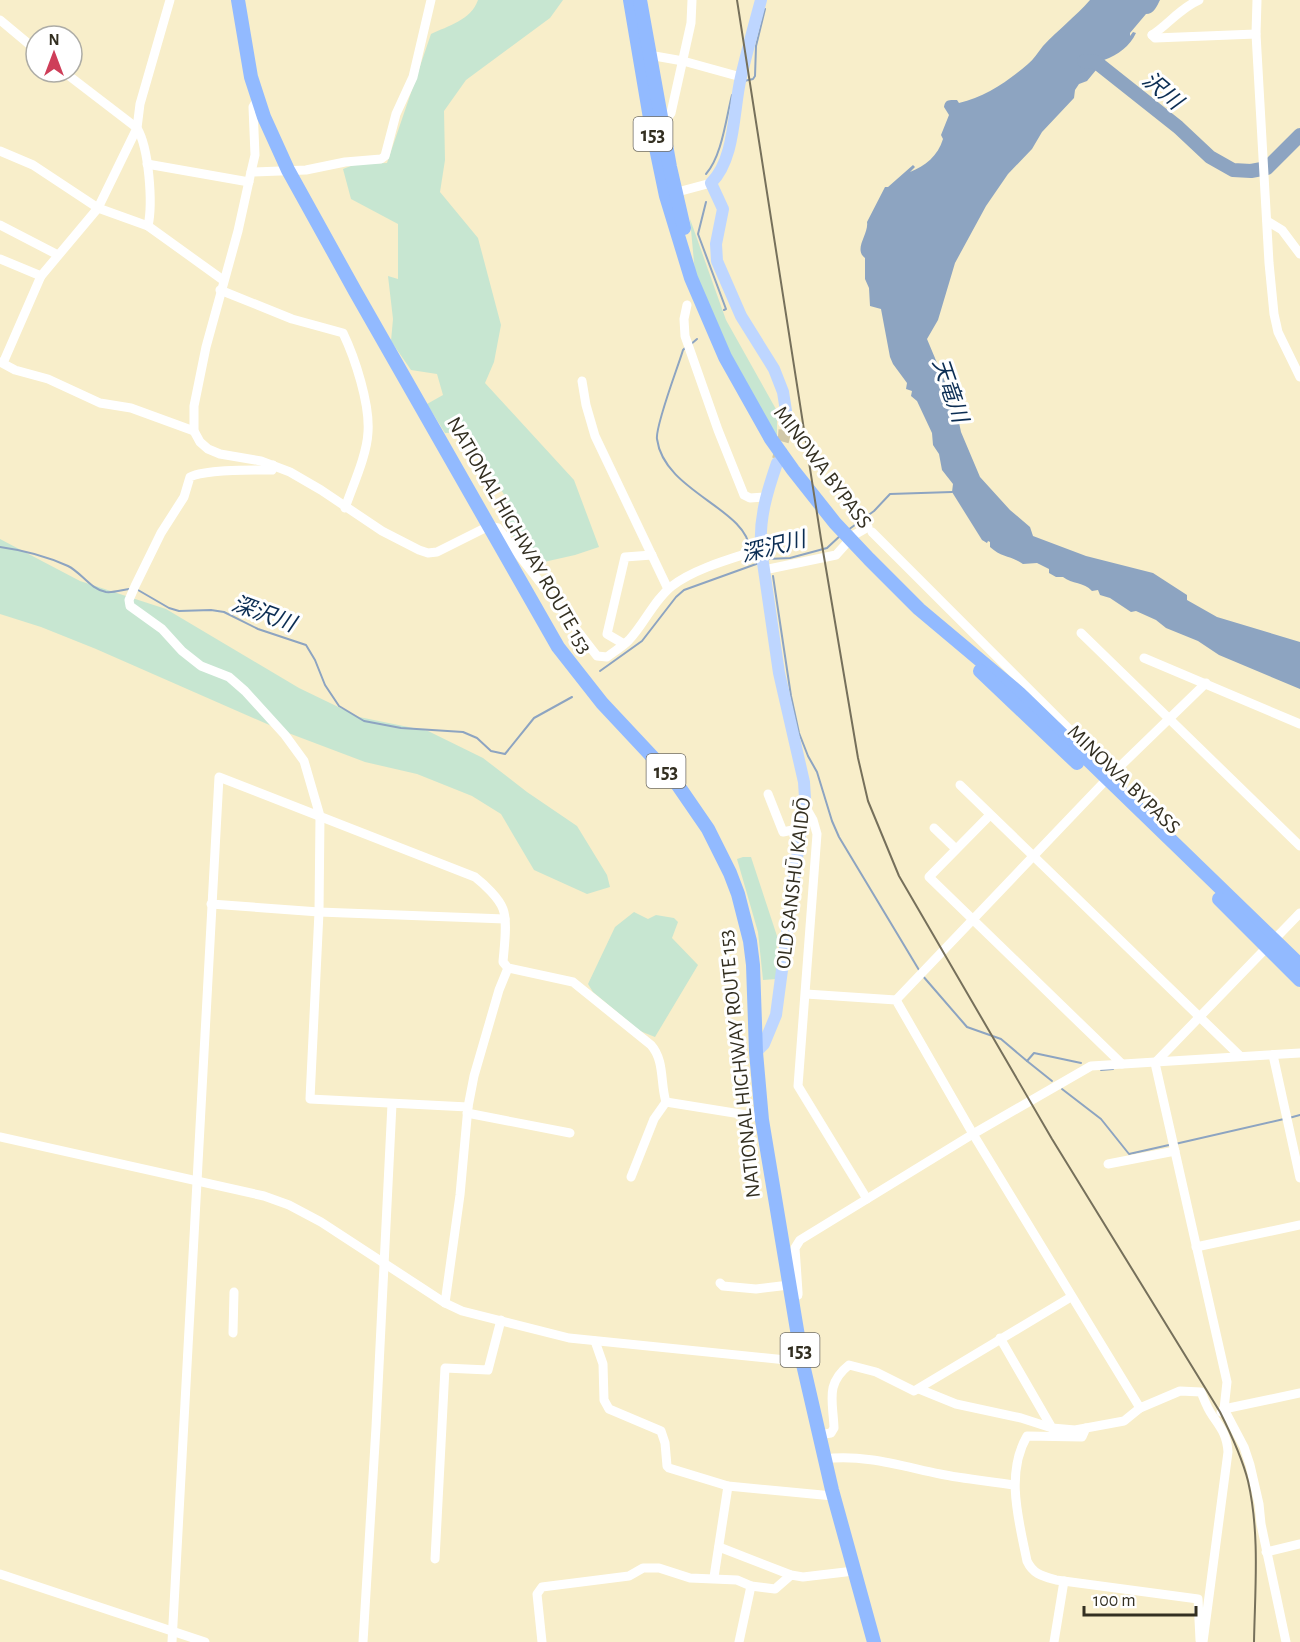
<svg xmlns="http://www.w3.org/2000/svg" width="1300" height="1642" font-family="'Alegreya Sans','Noto Sans JP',sans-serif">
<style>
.green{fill:#c7e6d1}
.water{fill:#8da4c1}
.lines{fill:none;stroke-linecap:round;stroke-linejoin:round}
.stream{stroke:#8da4c1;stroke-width:2}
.river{stroke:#8da4c1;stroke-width:14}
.major-tunnel{stroke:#d1c8a8;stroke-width:12;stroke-dasharray:12 6;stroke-linecap:butt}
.minor{stroke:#fff;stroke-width:9}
.major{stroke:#bed6ff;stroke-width:12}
.highway{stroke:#92baff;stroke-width:14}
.rail{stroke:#76705b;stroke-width:2}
.labels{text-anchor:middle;stroke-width:6;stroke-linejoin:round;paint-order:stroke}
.shield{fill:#fff;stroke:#706d64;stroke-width:1.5}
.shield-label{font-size:20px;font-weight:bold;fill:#332f21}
.street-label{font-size:21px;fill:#332f21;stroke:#fff}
.water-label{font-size:22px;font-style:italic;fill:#0b2d53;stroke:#fff}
</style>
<rect width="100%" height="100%" fill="#f8eeca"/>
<!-- green -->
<g class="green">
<path d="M478,0H563L550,18L466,80L444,111L445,160L440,192L478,238L501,325L494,362L485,383L574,480L599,547L575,555L535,564L502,522L505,496L494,479L486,471L465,432L445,433L427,404L443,395L437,374L411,370L391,341L393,319L388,276L398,279V224L351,199L343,169L356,164L387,163L431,34C448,26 471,20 478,0Z"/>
<path d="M690,219L726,320L777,411V438L741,380L695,273Z"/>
<path d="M0,539L80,581L166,609L299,688L359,717L428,731L483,758L527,792L577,826L607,875L610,887L587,894L534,870L501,814L472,796L417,774L365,762L283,731L96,649L41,627L0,614Z"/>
<path d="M743,857H751L777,936L776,979L763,980L758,932L737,859Z"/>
<path d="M634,912L648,919L656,915L674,918L678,922L672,938L698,965L655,1037L640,1031L593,992L588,984L615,927Z"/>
</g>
<!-- water -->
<path class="water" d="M1090,0H1160C1157,6 1154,14 1146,14L1130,33V36L1133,32L1136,33C1130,46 1118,55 1104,60V65L1101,64L1087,81L1079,84L1075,90L1074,98L1042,132L1032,149L1008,174L986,206L955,263L938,320L927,339L945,382L957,413L961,432L980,477L1010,510L1030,527L1033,536L1086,556L1153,573L1187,595V600L1217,617L1300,642V689L1219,655L1198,641L1166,628L1156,620L1136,611L1131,612L1110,598L1100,595L1098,590L1092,591C1084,582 1072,584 1063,577H1056L1049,573V569L1037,563L1023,564C1010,555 1002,558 990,547V542L988,541L987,543L982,540L952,492L953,484L942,470L939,454L933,445L932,433L917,401L911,396L912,391L906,389L907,383L893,364L890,357L881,309L870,306L869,288L865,279V258C853,249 869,234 867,222L885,187H888L913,165L915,167L910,172C925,166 938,156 943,139L941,135L949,115L944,107C945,99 950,100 957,100L959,103C985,97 1008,81 1028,64C1034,59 1038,52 1043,46C1058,30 1076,16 1090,0Z"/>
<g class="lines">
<!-- stream -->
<g class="stream">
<path d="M744,81L753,79L755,76L756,46L765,9"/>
<path d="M706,174C722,156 726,118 732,95"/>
<path d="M706,202L698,234L726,309L724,310"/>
<path d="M690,345L697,339"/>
<path d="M685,348L683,350C678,367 655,426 657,439C664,492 747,508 750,550"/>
<path d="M848,530L874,511L890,494L952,492"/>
<path d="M0,547C22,550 48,557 68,566C82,573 90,589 106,592C113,593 122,590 129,589"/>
<path d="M767,559L790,558L827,548L841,535"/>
<path d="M773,576L791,696L799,733L808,756L817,772L832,821L839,837L919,970"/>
<path d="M138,590L169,608L179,611L211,610L224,612L258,629L306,645L315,660L325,685L339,706L364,721L401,728L463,732L477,738L491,751L505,754L534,718L572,697"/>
<path d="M600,671L642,641L676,597L684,590L759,563"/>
<path d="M922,975L967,1027L1001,1039L1027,1061L1034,1053L1081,1063"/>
<path d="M1027,1061L1052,1081"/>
<path d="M1101,1070L1113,1069"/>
<path d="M1062,1089L1101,1119L1129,1154L1169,1145"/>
<path d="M1289,1118L1300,1115"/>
<path d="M1175,1144L1284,1119"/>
</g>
<!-- river -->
<path class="river" d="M1084,61L1096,62L1178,127L1210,157L1233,170L1251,171L1267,168L1300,135"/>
<!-- major-tunnel -->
<path class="major-tunnel" d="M778,459L784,437L786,411"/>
<!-- minor -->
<g class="minor">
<path d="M1257,0L1256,34L1269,263L1274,314L1278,332L1300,377"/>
<path d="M0,20L36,50"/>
<path d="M1152,35L1155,38L1256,34"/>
<path d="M1152,35C1169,24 1180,8 1199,0"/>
<path d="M649,55L683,61L741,77"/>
<path d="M64,72L137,128C149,148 153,203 148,226"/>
<path d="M257,100L253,107L255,155L251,172L238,231L206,347L194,406V431L200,442L208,449L220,454L261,461L290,472L321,490L382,531L419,550L428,553L437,552L489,526L498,528L597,656L607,657C615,651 623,646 629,640C645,623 654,600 672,586C695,568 734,558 761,549"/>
<path d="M668,117L671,113L691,23L692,0"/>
<path d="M0,151L33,165L98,208L148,226L223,280"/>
<path d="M147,164L249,182"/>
<path d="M251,172L306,170L345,162L381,159L385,156L396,114L413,77L431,0"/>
<path d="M670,194L711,183"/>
<path d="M1267,221L1282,230L1300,254"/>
<path d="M0,225L58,255"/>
<path d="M0,259L41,276"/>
<path d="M220,290L292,319L343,333C355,358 370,404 368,432C367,455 353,485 345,508"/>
<path d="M687,305L684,319L685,336L718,430L744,495L750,498L765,497"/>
<path d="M0,362L15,370L48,379L100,403L131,408L194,431"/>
<path d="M3,363L41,276L98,208L137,128L140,104L170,0"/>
<path d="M582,381L586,405L595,436L668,589"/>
<path d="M273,465L272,470C251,470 207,469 190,477L184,497L161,533L135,586L129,600L130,606L162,629L182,651L201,666L229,677L245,691L285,735L304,761L320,816L319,912L310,1099L468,1107"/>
<path d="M872,532L1114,774"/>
<path d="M764,570L836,555L854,535L868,527"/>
<path d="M1081,633L1300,846"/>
<path d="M624,644L607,634L625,557L652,555"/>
<path d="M1144,658L1300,724"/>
<path d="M960,785L1240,1056"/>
<path d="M768,794L783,832L802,828"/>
<path d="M805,806L813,820L817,834L798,1086L867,1199"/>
<path d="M990,815L929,877L1122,1064"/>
<path d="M934,828L956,849"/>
<path d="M211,904L319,912L505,919"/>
<path d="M806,994L896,1000L973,1134L1140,1408L1180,1391L1201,1392C1204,1399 1207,1408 1212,1415C1221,1428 1227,1435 1228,1452L1203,1642"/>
<path d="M896,1000L1107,779L1206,683"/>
<path d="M1273,1055L1300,1178"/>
<path d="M467,1113L570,1133"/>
<path d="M0,1137L264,1196L289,1205L321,1222L445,1303L462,1311L569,1338L796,1361L802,1360"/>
<path d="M1108,1164L1175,1151"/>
<path d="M631,1177L654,1119L666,1102"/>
<path d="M1196,1247L1300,1225"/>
<path d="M720,1283L723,1286L756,1289L789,1285"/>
<path d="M791,1298L798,1295V1292L795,1248L800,1240L973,1134L1091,1066L1300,1053"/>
<path d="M445,1303L460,1195L468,1107L474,1076L499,990L508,968"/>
<path d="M233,1333L234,1292"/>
<path d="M1000,1338L1052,1428L1075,1430L1086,1428"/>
<path d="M595,1341L603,1364L604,1400L609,1409L661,1431L665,1443L667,1466L669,1468L728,1486L833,1496"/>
<path d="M919,1389L956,1404L1021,1418L1052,1428"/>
<path d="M1140,1408L1124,1421L1086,1428L1082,1437L1027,1436C1005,1474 1019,1521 1027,1561C1033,1574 1042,1576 1056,1580L1198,1599L1200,1640"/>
<path d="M1221,1412L1224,1409L1300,1393"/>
<path d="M818,1435L831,1433L834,1428C833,1401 825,1384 849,1365L876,1372L914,1391L1071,1297"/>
<path d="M824,1459C864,1454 901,1466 940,1474C964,1479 989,1481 1014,1485"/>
<path d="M719,1547L791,1575L803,1577L854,1571"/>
<path d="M1266,1552L1300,1544"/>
<path d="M435,1559L445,1368L488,1370L501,1320"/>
<path d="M0,1574L205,1642"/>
<path d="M714,1577L728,1486"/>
<path d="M751,1586L775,1589L791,1575"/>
<path d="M172,1642L219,777L475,877C484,884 499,898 503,909C508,922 504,948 503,962L508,968L573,982L651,1045C665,1061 660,1083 666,1102L753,1116L761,1115"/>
<path d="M363,1642L376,1427L392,1104"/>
<path d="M542,1642L537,1594L542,1587L629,1576L643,1568H659L690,1578L737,1580L751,1586L739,1642"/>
<path d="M1054,1642L1064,1581"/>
<path d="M1286,1642L1261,1524L1259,1504L1250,1465L1244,1447L1224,1409L1227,1382L1155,1063L1300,913"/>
</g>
<!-- major -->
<g class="major">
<path d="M761,0C754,26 747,51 741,77C733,109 736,158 711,183L723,209L716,244L717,261L741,316L774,369L783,392L786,411"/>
<path d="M756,1052L764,1044L776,1015L805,798L804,782L779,673L761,549C759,518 767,492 777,463"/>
</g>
<!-- highway -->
<g class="highway">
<path d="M238,0L251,77L264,117L288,170L355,291L558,647L602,703L675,781L708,829L730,873L738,894L750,941L753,965L756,1052L762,1120L802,1360L832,1490L874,1642"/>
<path d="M630,0L651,124L666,196L691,278L725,357L771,439L793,470L835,523L869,559L919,609L1019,693L1300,965"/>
<path d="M640,0L670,167L684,228"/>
<path d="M980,671L1077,763"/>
<path d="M1219,899L1300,980"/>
</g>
<!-- rail -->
<path class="rail" d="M737,0L821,539L858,758L868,801L899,876L1052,1139L1220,1412C1231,1434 1242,1457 1248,1481C1260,1533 1255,1589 1254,1642"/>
</g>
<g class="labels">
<!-- shield labels -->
<g class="shield">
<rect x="633.5" y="117" width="39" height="34" rx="4.5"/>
<rect x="646.5" y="754" width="39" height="34" rx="4.5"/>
<rect x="780.5" y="1333" width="39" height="34" rx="4.5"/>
</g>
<g class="shield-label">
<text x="653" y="141">153</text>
<text x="666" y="778">153</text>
<text x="800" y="1357">153</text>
</g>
<!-- street labels -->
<g class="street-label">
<text transform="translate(823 467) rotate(53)" y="7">MINOWA BYPASS</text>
<text transform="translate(520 535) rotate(60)" y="7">NATIONAL HIGHWAY ROUTE 153</text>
<text transform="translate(1124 779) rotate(44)" y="7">MINOWA BYPASS</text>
<text transform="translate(793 883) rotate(-83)" y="7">OLD SANSHŪ KAIDŌ</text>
<text transform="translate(739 1064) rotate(-96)" y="7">NATIONAL HIGHWAY ROUTE 153</text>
</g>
<!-- water labels -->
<g class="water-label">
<text transform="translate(1163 90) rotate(40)" y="8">沢川</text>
<text transform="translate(951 390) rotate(71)" y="8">天竜川</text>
<text transform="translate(773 546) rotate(-14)" y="8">深沢川</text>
<text transform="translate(264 613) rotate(20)" y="8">深沢川</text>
</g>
</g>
<!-- north arrow -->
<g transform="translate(54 54)"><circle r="28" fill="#ffffff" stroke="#adaca6" stroke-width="1.5"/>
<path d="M0-4.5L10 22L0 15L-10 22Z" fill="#ce3e59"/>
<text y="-9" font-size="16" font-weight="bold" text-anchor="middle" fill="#332f21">N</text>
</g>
<!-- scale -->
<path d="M1084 1606v9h112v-9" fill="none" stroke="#332f21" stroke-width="3"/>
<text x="1093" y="1606" font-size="18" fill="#332f21" stroke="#ffffff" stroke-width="4.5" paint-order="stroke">100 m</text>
</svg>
